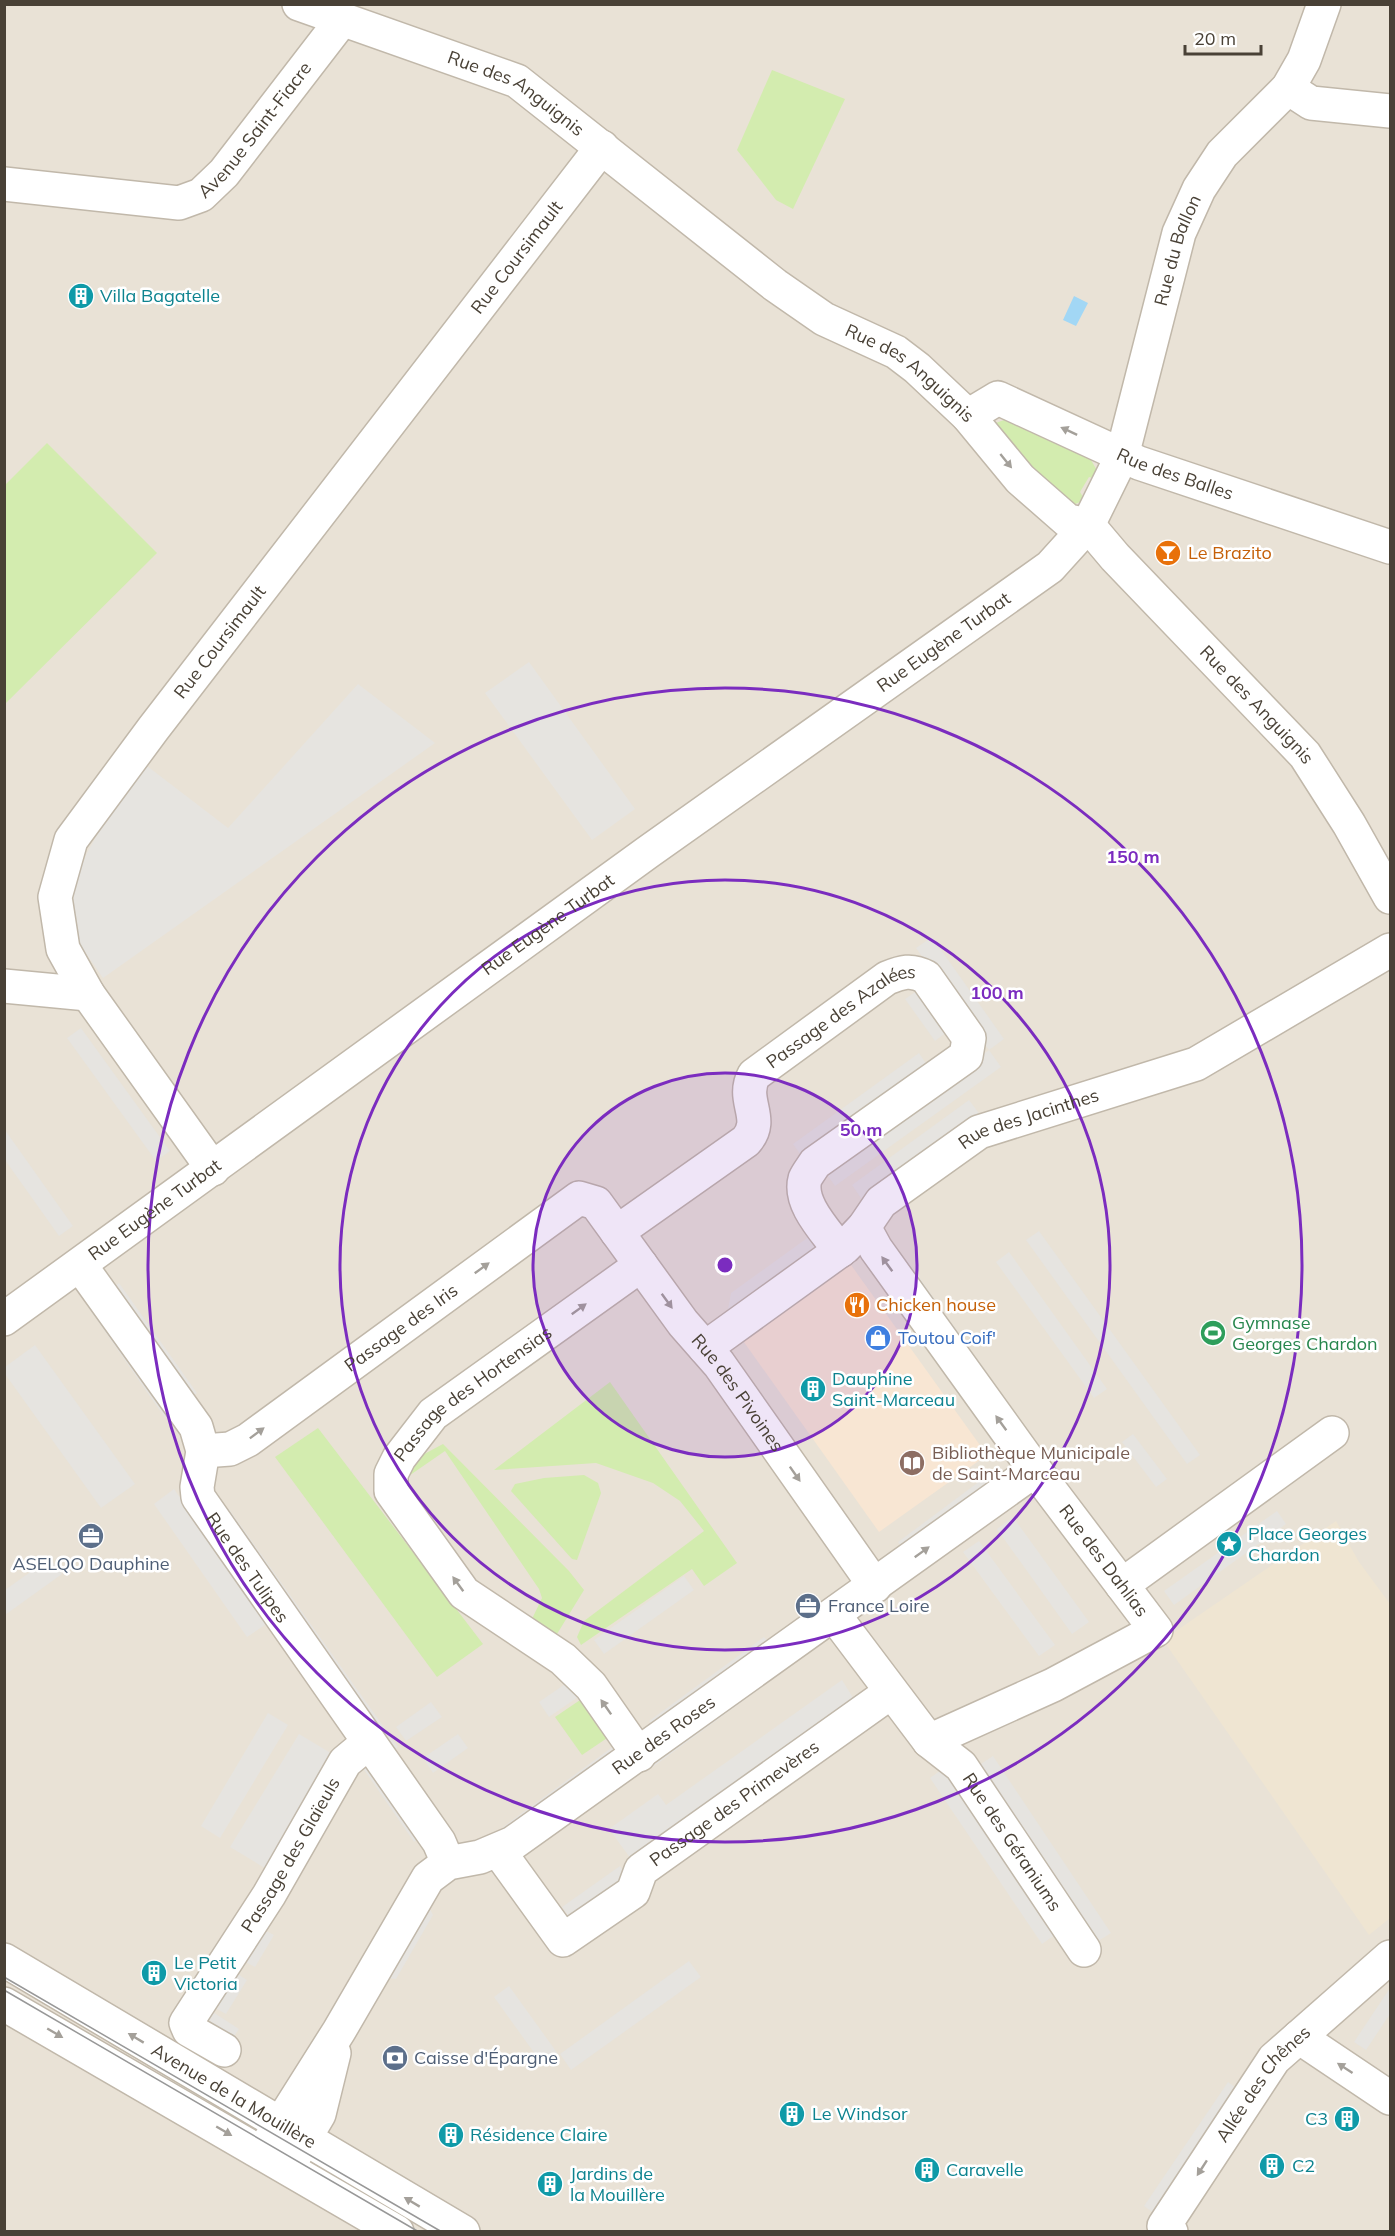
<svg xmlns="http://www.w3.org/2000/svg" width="1395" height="2236" font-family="Mulish,sans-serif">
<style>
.residential{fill:#e9e2d6}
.commercial{fill:#f8e6d3}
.education{fill:#efe5d2}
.green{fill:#d3ecaf}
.parking{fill:#e6e4e0}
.water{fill:#a2d7f5}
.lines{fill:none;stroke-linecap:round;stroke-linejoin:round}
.minor-casing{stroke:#c1b8aa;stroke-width:36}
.minor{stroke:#fff;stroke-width:33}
.tram{stroke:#989898;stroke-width:1.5}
.oneway{fill:#a4a09a}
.ring{fill:none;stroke:#7b2cbf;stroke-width:3}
.labels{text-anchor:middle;stroke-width:5;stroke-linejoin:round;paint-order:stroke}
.street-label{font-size:18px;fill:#494136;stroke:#fff}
.culture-label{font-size:18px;fill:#0d838f;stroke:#fff;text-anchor:start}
.food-label{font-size:18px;fill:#c56008;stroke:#fff;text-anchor:start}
.leisure-label{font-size:18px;fill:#27864d;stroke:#fff;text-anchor:start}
.shop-label{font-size:18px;fill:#366cbe;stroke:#fff;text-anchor:start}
.education-label{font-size:18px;fill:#785e54;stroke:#fff;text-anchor:start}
.service-label{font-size:18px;fill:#4e5e75;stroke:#fff;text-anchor:start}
.centre{fill:#7b2cbf;stroke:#fff;stroke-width:3}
.ring-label{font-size:18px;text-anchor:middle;font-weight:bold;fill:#7b2cbf;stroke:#fff;stroke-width:5;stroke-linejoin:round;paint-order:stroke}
</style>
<rect width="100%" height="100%" fill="#f5f1e9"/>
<!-- residential -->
<path class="residential" d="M5,5H1390V2231L5,2232Z"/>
<!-- commercial -->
<path class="commercial" d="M846,1258L987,1455L879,1532L739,1335Z"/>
<!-- education -->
<path class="education" d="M1336,1521L1359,1562L1390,1604V1918L1369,1935L1163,1640Z"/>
<!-- green -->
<g class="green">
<path d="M772,70L845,99L793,209L776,200L737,150Z"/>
<path d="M1004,420L1091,460L1099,474L1096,479L1089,477L1080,492L1083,497L1080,502L1066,508L994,431L993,424Z"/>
<path d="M47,443L157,553L5,704V485Z"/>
<path d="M610,1382L737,1563L704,1586L692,1569L581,1645L577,1637L584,1621L704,1531L680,1501L653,1483L596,1463L494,1470Z"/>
<path d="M318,1428L483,1644L437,1677L275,1457Z"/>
<path d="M443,1444L569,1571L584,1590L557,1634L531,1621L542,1598L539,1589L445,1451L403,1480L413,1460Z"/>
<path d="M584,1475L598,1483L601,1493L577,1560L572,1559L511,1491L515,1484L544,1478Z"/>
<path d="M589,1694L616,1732L582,1755L555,1717Z"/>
</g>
<!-- parking -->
<g class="parking">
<path d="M529,662L635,809L592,840L485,693Z"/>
<path d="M358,684L435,743L103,978L78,942L71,905L76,879L87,853L106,819L147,766L228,828Z"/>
<path d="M932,937L1004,1039L989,1050L1001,1067L835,1186L823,1169L989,1050L916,948Z"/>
<path d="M921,988L951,1029L935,1041L905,999Z"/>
<path d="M81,1028L170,1151L156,1161L67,1038Z"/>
<path d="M919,1053L929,1068L803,1158L793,1144Z"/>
<path d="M969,1100L981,1116L863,1201L852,1185Z"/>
<path d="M5,1130L73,1226L59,1236L5,1160Z"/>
<path d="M1039,1231L1200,1455L1187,1464L1026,1240Z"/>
<path d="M819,1235L818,1253L726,1320L731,1293L810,1236Z"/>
<path d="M1009,1252L1107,1389L1094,1398L996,1262Z"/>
<path d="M907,1260L992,1380L986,1385L900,1265Z"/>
<path d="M119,1283L197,1393L190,1398L112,1288Z"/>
<path d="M94,1302L172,1413L165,1418L88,1307Z"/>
<path d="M35,1345L135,1484L101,1508L5,1374V1367Z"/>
<path d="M1133,1434L1167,1479L1156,1487L1122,1442Z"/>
<path d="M988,1475L994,1482L903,1549L898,1542Z"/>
<path d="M174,1489L268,1623L247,1637L154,1504Z"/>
<path d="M229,1509L398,1747L391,1752L221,1514Z"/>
<path d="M1277,1511L1286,1524L1174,1605L1164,1591Z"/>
<path d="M1013,1517L1089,1622L1072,1634L997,1529Z"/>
<path d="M979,1541L1055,1645L1039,1656L963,1552Z"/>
<path d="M50,1558L62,1574L5,1615V1590Z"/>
<path d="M684,1576L694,1590L604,1654L594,1640Z"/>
<path d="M764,1637L769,1643L654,1727L649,1721Z"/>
<path d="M783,1661L788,1668L646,1772L641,1765Z"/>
<path d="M574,1678L584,1693L549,1717L539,1702Z"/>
<path d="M842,1680L855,1701L631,1859L609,1829L658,1794L666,1805Z"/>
<path d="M431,1702L442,1717L406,1741L396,1727Z"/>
<path d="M268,1713L288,1725L220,1838L201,1826Z"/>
<path d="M299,1734L339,1758L270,1871L230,1847Z"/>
<path d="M458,1734L468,1748L433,1773L423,1758Z"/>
<path d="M618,1743L623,1749L507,1834L503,1827Z"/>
<path d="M993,1756L1111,1933L1095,1943L978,1766Z"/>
<path d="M364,1757L420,1837L414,1842L358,1761Z"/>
<path d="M947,1766L1059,1932L1042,1944L930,1778Z"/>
<path d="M620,1866L631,1883L574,1924L562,1907Z"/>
<path d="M429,1907L433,1915L396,1979L388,1978Z"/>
<path d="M258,1927L274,1935L255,1967L240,1959Z"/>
<path d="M689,1961L701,1977L571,2070L560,2054Z"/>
<path d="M231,1970L247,1980L226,2014L210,2005Z"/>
<path d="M509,1986L558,2054L543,2065L494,1997Z"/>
<path d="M1390,1988V2014L1366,2050L1354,2042Z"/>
<path d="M205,2007L239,2029L229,2044L195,2022Z"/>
<path d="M1228,2082L1243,2093L1159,2217L1144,2206Z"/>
</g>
<!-- water -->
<path class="water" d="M1074,296L1088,303L1076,326L1063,320Z"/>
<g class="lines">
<!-- minor casing -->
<g class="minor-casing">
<g id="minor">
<path id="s1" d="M299,4L517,81L775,285L824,319L896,352L917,368L968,416L1020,479L1068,521L1088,525L1115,557L1305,755L1349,824L1390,897"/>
<path d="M1288,88L1311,103L1390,111"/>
<path id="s2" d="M4,184L179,203L201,195L224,173L341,21"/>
<path id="s3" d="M968,416L998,398L1139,463L1390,547"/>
<path d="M4,986L88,994"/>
<path id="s4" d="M213,1169L88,994L63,949L55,897L71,840L153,729L602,147"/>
<path id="s5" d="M864,1227L876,1249L1035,1470L1156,1630L1053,1685L929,1741"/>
<path id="s6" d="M617,1232L746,1141C766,1118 740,1101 754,1075L887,978C902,972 911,969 926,977L969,1038L966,1056L815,1163C812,1168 807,1174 805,1179C798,1204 827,1232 840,1251"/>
<path id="s7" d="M80,1265L196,1427L203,1451L197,1487L198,1497L439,1842L448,1863"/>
<path id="s8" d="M4,1319L648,852L1050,567L1088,525L1122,456L1179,233L1199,189L1222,154L1288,88L1304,60L1324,4"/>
<path id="s9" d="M705,1348L845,1247L864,1227L881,1202L979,1132L1196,1064L1390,950"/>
<path id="s10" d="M203,1451L230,1449L248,1440L579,1198L596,1203L683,1323L719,1364L875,1586"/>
<path d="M1122,1585L1332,1433"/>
<path id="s11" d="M834,1615L929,1741L961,1766L1084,1950"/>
<path id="s12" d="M639,1755L591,1686L563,1659L464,1593L391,1491V1474L399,1458L433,1414L641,1265"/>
<path id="s13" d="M498,1850L563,1940L633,1892L641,1870L891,1692"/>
<path id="s14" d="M4,1960L463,2232"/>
<path d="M4,2004L397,2232"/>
<path d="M1299,2037L1390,2098"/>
<path id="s15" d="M224,2050L189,2030L186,2023L269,1895L345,1762L369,1742"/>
<path id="s16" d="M262,2153L339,2031L428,1878L448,1863L480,1857L513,1843L1035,1470"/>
<path d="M293,2158L319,2114L334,2053"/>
<path id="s17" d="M1171,2232L1164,2226L1274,2059L1390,1957"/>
</g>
</g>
<!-- minor -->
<use href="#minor" class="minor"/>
<!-- tram -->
<g class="tram">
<path d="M4,1977L442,2232"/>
<path d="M4,1990L419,2232"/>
</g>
</g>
<!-- one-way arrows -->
<defs><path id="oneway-solid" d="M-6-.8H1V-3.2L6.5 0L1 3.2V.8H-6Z" transform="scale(1.5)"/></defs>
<g class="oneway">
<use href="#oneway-solid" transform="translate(1069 431) rotate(-155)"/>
<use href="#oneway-solid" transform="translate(1006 461) rotate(51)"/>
<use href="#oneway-solid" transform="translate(887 1264) rotate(-126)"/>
<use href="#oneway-solid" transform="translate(482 1268) rotate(-36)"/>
<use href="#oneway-solid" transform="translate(667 1301) rotate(54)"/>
<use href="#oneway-solid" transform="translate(579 1309) rotate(-36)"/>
<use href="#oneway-solid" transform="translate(1001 1423) rotate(-126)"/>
<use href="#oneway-solid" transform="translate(257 1433) rotate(-37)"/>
<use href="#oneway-solid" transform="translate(795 1474) rotate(55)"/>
<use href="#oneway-solid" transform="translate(922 1552) rotate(-36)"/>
<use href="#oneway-solid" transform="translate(458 1584) rotate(-126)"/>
<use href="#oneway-solid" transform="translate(606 1707) rotate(-125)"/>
<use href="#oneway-solid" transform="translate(55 2033) rotate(30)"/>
<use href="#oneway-solid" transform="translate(136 2038) rotate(-149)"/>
<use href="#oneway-solid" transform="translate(1345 2068) rotate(-147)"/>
<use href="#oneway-solid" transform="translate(224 2131) rotate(30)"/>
<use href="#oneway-solid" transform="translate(1202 2168) rotate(123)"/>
<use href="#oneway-solid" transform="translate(412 2202) rotate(-149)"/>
</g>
<!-- distance rings -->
<circle cx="725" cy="1265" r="192" fill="#7b2cbf" fill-opacity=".12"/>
<g class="ring">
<circle cx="725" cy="1265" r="192"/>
<circle cx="725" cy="1265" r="385"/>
<circle cx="725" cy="1265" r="577"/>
</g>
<!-- icons -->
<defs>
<g id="building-disc" transform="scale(1.35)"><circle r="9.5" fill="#0f9aa8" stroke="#fff"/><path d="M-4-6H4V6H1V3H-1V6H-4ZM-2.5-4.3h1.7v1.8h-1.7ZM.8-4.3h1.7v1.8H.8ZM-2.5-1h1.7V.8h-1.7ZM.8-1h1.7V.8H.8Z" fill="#fff"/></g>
<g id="bar-disc" transform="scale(1.35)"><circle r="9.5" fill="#e8710a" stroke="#fff"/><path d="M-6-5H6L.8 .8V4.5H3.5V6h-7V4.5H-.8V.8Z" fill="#fff"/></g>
<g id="restaurant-disc" transform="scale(1.35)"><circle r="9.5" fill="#e8710a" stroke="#fff"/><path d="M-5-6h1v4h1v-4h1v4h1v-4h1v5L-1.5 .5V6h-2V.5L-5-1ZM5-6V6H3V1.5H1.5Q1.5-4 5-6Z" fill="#fff"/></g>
<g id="stadium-disc" transform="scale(1.35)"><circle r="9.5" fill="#2e9e5b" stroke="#fff"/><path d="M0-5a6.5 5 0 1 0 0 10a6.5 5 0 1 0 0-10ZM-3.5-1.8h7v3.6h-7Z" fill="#fff"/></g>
<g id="shop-disc" transform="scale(1.35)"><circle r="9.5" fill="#3f7fe0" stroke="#fff"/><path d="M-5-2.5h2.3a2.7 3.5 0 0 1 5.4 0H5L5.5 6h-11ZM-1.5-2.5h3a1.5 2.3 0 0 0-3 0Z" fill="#fff"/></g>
<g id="library-disc" transform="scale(1.35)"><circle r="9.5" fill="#8d6e63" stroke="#fff"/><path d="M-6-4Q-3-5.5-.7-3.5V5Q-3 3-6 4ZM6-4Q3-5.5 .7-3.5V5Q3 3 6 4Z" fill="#fff"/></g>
<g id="office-disc" transform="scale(1.35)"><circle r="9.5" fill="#5c6f8a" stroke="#fff"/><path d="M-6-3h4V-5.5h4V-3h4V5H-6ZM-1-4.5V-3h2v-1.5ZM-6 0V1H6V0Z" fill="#fff"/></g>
<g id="sight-disc" transform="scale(1.35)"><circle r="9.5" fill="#0f9aa8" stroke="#fff"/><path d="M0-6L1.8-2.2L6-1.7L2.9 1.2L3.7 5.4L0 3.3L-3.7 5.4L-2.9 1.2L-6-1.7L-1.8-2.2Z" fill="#fff"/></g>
<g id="bank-disc" transform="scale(1.35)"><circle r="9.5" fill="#5c6f8a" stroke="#fff"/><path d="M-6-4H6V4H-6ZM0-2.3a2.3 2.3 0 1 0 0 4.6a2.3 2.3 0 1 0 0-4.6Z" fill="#fff"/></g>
</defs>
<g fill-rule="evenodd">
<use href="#building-disc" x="81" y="296"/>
<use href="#bar-disc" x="1168" y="553"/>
<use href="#restaurant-disc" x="857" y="1305"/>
<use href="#stadium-disc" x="1213" y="1333"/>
<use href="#shop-disc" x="878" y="1338"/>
<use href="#building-disc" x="813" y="1389"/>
<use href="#library-disc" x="912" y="1463"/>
<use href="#office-disc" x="91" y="1536"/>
<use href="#sight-disc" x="1229" y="1544"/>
<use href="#office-disc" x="808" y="1606"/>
<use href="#building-disc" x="154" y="1973"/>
<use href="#bank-disc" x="395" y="2058"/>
<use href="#building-disc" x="792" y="2114"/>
<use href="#building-disc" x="1347" y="2119"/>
<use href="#building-disc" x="451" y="2135"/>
<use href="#building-disc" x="1272" y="2166"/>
<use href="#building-disc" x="927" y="2170"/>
<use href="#building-disc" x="550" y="2184"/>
</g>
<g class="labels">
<!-- street labels -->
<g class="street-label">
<text dy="6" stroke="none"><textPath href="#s1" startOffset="236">Rue des Anguignis</textPath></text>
<text dy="6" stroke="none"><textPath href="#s2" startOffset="284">Avenue Saint-Fiacre</textPath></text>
<text dy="6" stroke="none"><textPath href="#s8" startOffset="1635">Rue du Ballon</textPath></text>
<text dy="6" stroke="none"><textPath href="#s4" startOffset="1112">Rue Coursimault</textPath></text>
<text dy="6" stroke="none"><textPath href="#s1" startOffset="722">Rue des Anguignis</textPath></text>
<text dy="6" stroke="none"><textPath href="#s3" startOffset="228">Rue des Balles</textPath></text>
<text dy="6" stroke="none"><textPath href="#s4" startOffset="626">Rue Coursimault</textPath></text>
<text dy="6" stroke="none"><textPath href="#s8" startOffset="1158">Rue Eugène Turbat</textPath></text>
<text dy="6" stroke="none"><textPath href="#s1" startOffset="1208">Rue des Anguignis</textPath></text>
<text dy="6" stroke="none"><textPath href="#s8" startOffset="672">Rue Eugène Turbat</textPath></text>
<text dy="6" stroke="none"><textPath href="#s6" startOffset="333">Passage des Azalées</textPath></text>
<text dy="6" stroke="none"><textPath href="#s9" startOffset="402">Rue des Jacinthes</textPath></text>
<text dy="6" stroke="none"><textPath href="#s8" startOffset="186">Rue Eugène Turbat</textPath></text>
<text dy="6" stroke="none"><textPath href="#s10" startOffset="237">Passage des Iris</textPath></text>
<text dy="6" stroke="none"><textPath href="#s10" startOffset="712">Rue des Pivoines</textPath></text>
<text dy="6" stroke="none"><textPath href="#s12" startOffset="501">Passage des Hortensias</textPath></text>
<text dy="6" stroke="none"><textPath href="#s5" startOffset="411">Rue des Dahlias</textPath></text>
<text dy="6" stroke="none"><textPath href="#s7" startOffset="357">Rue des Tulipes</textPath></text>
<text dy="6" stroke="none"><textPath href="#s16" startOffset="600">Rue des Roses</textPath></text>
<text dy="6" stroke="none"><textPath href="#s13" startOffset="334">Passage des Primevères</textPath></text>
<text dy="6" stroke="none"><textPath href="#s11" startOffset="290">Rue des Géraniums</textPath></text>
<text dy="6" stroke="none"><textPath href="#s15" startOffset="246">Passage des Glaïeuls</textPath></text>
<text dy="6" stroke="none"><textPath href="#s17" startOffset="183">Allée des Chênes</textPath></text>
<text dy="6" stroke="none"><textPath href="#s14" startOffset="267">Avenue de la Mouillère</textPath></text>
</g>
<!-- culture labels -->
<g class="culture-label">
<text x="100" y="302">Villa Bagatelle</text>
<text x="832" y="1385">Dauphine<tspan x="832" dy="21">Saint-Marceau</tspan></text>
<text x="1248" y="1540">Place Georges<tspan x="1248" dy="21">Chardon</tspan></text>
<text x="174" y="1969">Le Petit<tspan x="174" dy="21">Victoria</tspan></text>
<text x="812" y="2120">Le Windsor</text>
<text x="1328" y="2125" text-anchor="end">C3</text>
<text x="470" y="2141">Résidence Claire</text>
<text x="1292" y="2172">C2</text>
<text x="946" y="2176">Caravelle</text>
<text x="570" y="2180">Jardins de<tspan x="570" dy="21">la Mouillère</tspan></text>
</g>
<!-- food labels -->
<g class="food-label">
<text x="1188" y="559">Le Brazito</text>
<text x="876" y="1311">Chicken house</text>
</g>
<!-- leisure labels -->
<g class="leisure-label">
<text x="1232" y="1329">Gymnase<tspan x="1232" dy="21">Georges Chardon</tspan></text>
</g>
<!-- shop labels -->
<g class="shop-label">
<text x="898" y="1344">Toutou Coif'</text>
</g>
<!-- education labels -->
<g class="education-label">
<text x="932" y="1459">Bibliothèque Municipale<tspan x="932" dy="21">de Saint-Marceau</tspan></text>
</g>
<!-- service labels -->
<g class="service-label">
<text x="91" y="1570" text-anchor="middle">ASELQO Dauphine</text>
<text x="828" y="1612">France Loire</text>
<text x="414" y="2064">Caisse d'Épargne</text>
</g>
</g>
<circle cx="725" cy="1265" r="9" class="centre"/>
<g class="ring-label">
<text x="1133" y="863">150 m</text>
<text x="997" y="999">100 m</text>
<text x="861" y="1136">50 m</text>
</g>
<!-- border -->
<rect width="1395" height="2236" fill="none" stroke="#494136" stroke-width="12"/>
<!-- scale -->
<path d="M1185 45v9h76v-9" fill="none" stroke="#494136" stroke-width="3"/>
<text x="1194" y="45" font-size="18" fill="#494136" stroke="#ffffff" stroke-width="4.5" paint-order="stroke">20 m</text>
</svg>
